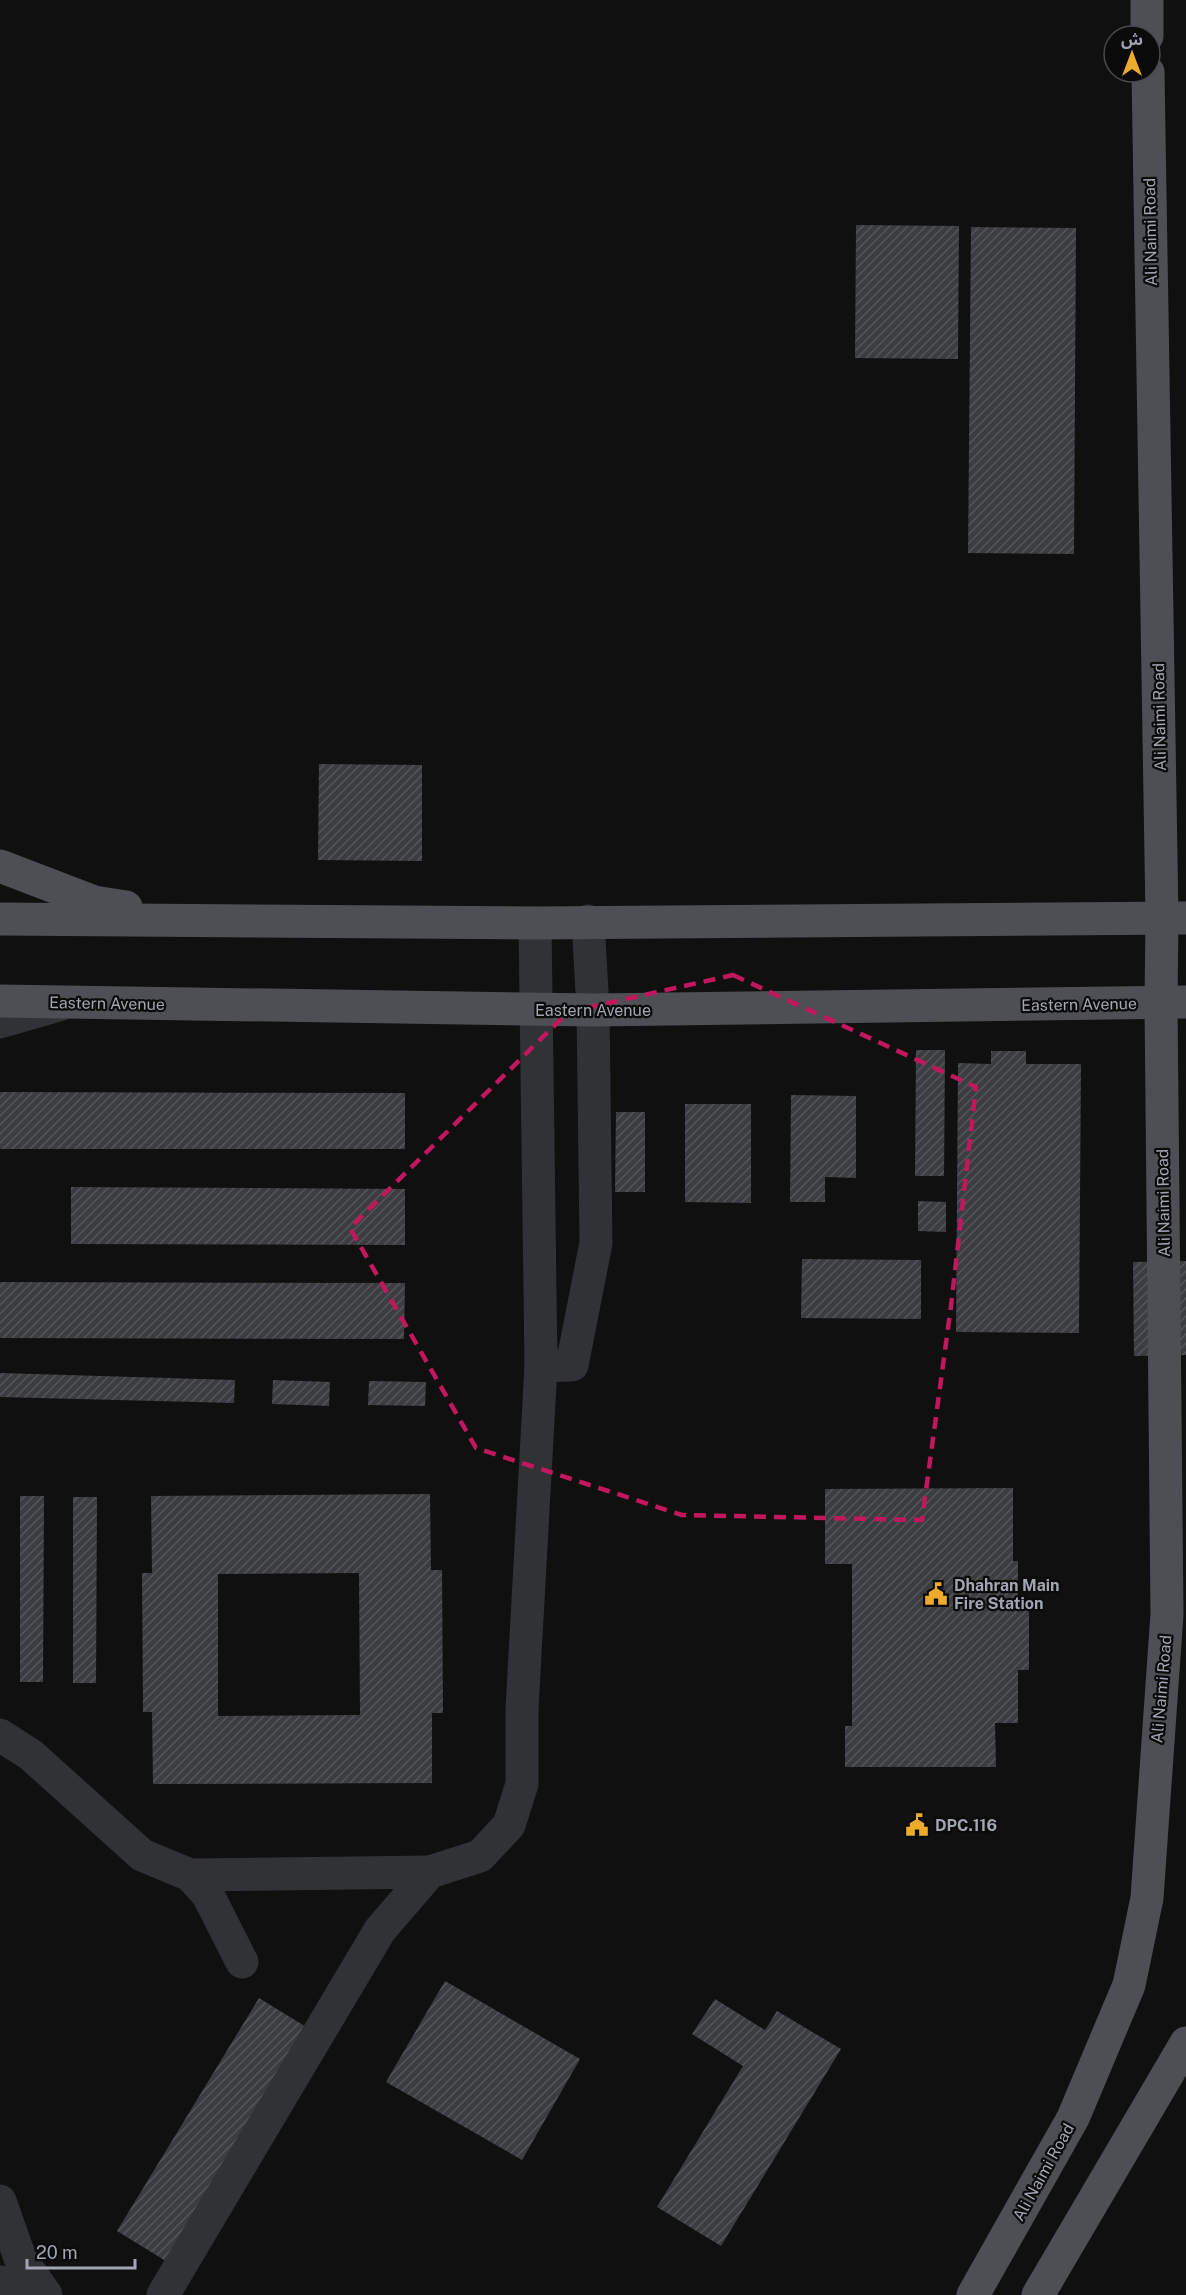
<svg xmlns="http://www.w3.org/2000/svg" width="1186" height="2295" font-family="'Public Sans','Noto Sans Arabic',sans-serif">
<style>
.building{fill:url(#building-hatch);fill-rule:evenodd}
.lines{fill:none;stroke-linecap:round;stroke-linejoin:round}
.minor{stroke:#313236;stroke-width:33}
.major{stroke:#4d4f55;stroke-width:33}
.marked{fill:none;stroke:#c2185b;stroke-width:4.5;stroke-dasharray:12 8;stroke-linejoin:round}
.labels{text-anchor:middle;stroke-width:4.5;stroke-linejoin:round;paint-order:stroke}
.street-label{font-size:16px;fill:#a1a6b2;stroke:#0b0b0c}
.poi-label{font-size:16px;font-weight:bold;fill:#a1a6b2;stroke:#0b0b0c;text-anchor:start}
</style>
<defs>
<pattern id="building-hatch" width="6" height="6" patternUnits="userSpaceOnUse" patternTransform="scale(1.5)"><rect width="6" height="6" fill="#3c3d41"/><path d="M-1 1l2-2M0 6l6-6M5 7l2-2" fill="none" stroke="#55565a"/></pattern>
</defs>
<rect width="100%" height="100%" fill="#101011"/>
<!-- building -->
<g class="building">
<path d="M856,225L959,226L958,359L855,358Z"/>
<path d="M971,227L1076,228L1074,554L968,553Z"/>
<path d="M319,764L422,765V861L318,860Z"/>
<path d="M916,1050H945L944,1176H915Z"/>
<path d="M991,1051H1026V1064H1081L1079,1333L956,1332L958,1063L991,1064Z"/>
<path d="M0,1092L405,1093V1149H0Z"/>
<path d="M791,1095L856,1096V1178L825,1177V1202H790Z"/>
<path d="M685,1104H751V1203L685,1202Z"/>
<path d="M616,1112H645V1192H615Z"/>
<path d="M71,1187L405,1189V1245L71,1244Z"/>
<path d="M918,1201L946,1202V1232L918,1231Z"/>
<path d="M802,1259L921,1260V1319L801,1318Z"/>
<path d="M1186,1261V1355L1134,1356L1133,1262Z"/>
<path d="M0,1282L405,1283L404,1339L0,1338Z"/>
<path d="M0,1373L235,1380L234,1403L0,1397Z"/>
<path d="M273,1380L330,1382L329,1406L272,1404Z"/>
<path d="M369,1381L426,1382L425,1406L368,1405Z"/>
<path d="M1013,1488V1561H1018V1607H1029V1670H1018V1723H995L996,1767H845V1726H852V1564H825V1489Z"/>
<path d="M430,1494L431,1570H442L443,1713H432V1783L153,1784L152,1712H143L142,1573H152L151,1496ZM359,1573L360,1715L218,1716V1574Z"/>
<path d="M20,1496H44L43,1682H20Z"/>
<path d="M73,1497H97L96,1683H73Z"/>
<path d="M445,1981L580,2059L522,2160L386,2082Z"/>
<path d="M259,1998L311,2030L169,2263L117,2231Z"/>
<path d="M715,1999L765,2030L777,2011L841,2049L721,2246L657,2207L743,2066L692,2034Z"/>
</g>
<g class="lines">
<!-- minor -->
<g class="minor">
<path d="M0,1022L59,1005"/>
<path d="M541,1366L572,1365L596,1243L593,1010L588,921"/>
<path d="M0,1735L31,1755L142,1855L190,1875L430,1872"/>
<path d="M190,1875L208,1895L242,1962"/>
<path d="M0,2201L20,2258L46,2295"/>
<path d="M0,2282L31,2295"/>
<path d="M163,2295L380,1930L430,1872L480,1856L509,1825L522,1784V1709L541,1366L535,923"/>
</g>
<!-- major -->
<g class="major">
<path d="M1147,0V36"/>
<path d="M0,866L94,902L126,907"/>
<path d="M0,919L535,923L1186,918"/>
<path d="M0,1001L593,1010L1186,1002"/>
<path d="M973,2295L1073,2118L1129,1985L1147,1898L1167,1614L1161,1003L1162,918L1148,72"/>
<path d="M1038,2295L1186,2043"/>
</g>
</g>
<!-- marked area -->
<path class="marked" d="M733,975L976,1087L951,1306L922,1520L682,1515L476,1448L350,1228L568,1012Z"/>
<!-- icons -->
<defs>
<g id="civic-bare" transform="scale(1.8)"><path d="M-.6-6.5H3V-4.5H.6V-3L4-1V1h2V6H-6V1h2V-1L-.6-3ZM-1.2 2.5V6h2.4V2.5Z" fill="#eeaa2b" stroke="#0b0b0c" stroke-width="2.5" paint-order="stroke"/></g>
</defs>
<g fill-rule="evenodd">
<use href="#civic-bare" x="936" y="1594"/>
<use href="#civic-bare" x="917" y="1825"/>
</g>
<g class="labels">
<!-- street labels -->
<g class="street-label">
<text transform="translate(1150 232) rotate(-91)" y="6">Ali Naimi Road</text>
<text transform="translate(1159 717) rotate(-91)" y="6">Ali Naimi Road</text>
<text transform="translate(107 1003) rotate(1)" y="6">Eastern Avenue</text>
<text transform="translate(1079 1004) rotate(-1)" y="6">Eastern Avenue</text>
<text x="593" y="1016">Eastern Avenue</text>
<text transform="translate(1163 1203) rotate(-91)" y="6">Ali Naimi Road</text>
<text transform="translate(1161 1689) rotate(-85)" y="6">Ali Naimi Road</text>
<text transform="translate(1043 2172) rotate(-61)" y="6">Ali Naimi Road</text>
</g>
<!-- poi labels -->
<g class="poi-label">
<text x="954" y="1591">Dhahran Main<tspan x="954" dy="18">Fire Station</tspan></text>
<text x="935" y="1831">DPC.116</text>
</g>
</g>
<!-- north arrow -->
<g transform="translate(1132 54)"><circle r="28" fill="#0b0b0c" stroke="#47494e" stroke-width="1.5"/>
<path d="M0-4.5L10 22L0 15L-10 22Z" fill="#eeaa2b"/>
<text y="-9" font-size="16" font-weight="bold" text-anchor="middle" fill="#a1a6b2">ش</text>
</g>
<!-- scale -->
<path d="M27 2259v9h108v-9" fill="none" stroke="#a1a6b2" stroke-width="3"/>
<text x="36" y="2259" font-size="18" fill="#a1a6b2" stroke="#0b0b0c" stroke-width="4.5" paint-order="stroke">20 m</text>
</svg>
